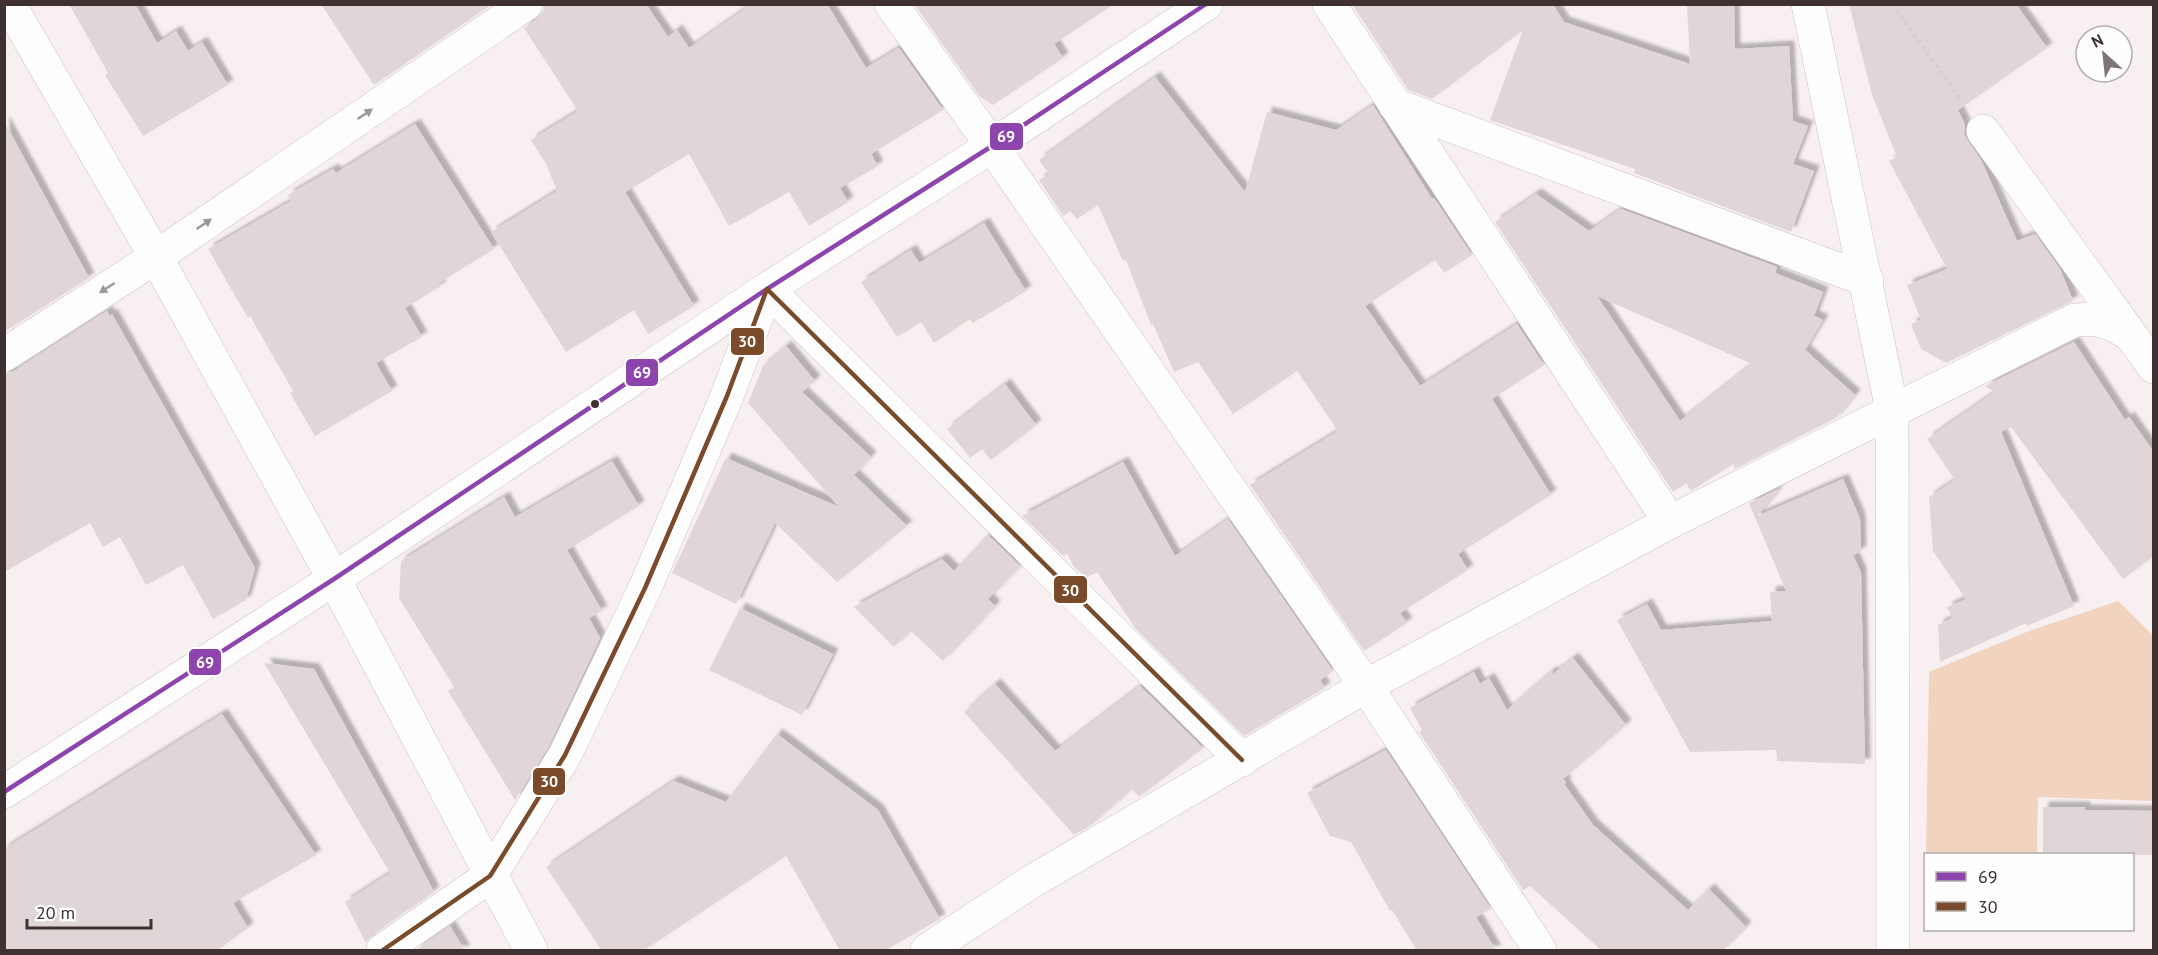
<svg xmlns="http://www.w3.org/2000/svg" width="2158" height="955" font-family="'PT Sans',sans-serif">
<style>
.green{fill:#f1d3bf}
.building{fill:#e1d6d7;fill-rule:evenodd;filter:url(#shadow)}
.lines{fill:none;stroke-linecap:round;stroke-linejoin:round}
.minor-casing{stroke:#cec3c3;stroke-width:34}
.major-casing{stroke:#cec3c3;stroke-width:34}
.path{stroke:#d3d0d0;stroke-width:4;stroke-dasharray:3 4.5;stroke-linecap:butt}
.minor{stroke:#fefdfd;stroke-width:33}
.major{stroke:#fefdfd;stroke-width:33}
.bus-1-casing{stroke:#fefefe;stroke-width:9}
.bus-2-casing{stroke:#fefefe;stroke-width:9}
.bus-1{stroke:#8e44ad;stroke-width:4.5}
.bus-2{stroke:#7a4b2a;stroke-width:4.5}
.oneway{fill:#9e9797}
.bus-dot{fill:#3f3131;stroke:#fefefe;stroke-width:2}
.line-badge{stroke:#fefefe;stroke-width:2}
.badge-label{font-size:16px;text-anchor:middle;font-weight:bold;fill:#fff}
</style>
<defs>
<filter id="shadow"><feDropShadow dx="5.5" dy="-5.5" stdDeviation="1.5" flood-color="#0004"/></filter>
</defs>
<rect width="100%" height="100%" fill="#f8f0f0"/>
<!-- green -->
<path class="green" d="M2118,601L2153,635V801L2038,797L2037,854H1926L1929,672L2029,631Z"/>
<!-- building -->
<g class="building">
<path d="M69,4H135L157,43L176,31L188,51L202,42L228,85L143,136L105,75L108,73Z"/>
<path d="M321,4H492L374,85Z"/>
<path d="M544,4H646L668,37L677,30L689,48L752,4H827L866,68L899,48L943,110L871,154L878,166L840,188L848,202L809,226L789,192L729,226L689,154L625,192L694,306L648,334L634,310L566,352L491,232L557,191L546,164L531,140L578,111L524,28L537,19L543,13Z"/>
<path d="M914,4H1114L1054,44L1063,58L993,105L980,97Z"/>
<path d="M1352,4H1556L1554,6L1564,22L1690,64L1687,4H1734L1735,49L1789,46L1793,121L1808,126L1793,164L1814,171L1791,232L1634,173L1635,169L1490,120L1523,30L1432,99L1408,90Z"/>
<path d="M1849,4H2016L2047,48L1958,110L1965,125L1964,134L1968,141L1981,160L2017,241L2035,234L2060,269L2073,301L1946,363L1921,349L1911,324L1921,320L1907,285L1947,269L1889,161L1897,157L1872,95Z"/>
<path d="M1155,77L1245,192L1267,112L1336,130L1373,105L1432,199L1434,198L1472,255L1444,273L1435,260L1365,306L1420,386L1517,324L1544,365L1492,399L1551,495L1458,554L1468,570L1400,613L1407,623L1364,651L1250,485L1338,431L1297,371L1233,414L1198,362L1174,372L1153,324L1151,325L1126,260L1123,261L1098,205L1077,219L1070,211L1063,216L1039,180L1049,174L1039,160Z"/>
<path d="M4,121L89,278L4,332Z"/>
<path d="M415,124L494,249L439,283L441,286L405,308L422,337L376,363L392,391L315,436L290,393L293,391L250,316L248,318L208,249L291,201L288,195L333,169L336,173Z"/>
<path d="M1536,194L1589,231L1621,209L1777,267L1775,273L1823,292L1814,316L1823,320L1805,350L1855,395L1836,418L1735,469L1733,464L1691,491L1686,483L1673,492L1495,222ZM1597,296L1752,364L1680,421Z"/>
<path d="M984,223L1026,291L973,323L970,319L934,343L921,322L897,337L861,282L911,250L919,263Z"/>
<path d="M107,311L110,316L112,314L255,568L246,600L213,619L183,565L146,585L120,537L103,547L90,523L4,572V374L14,371Z"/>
<path d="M2074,342L2125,420L2129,417L2153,451L2154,556L2123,579L2011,427L2001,432L2074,606L2027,626L2026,623L1940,662L1938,625L1952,618L1947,607L1966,599L1933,551L1929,497L1955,480L1927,439L1995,392L1985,386Z"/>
<path d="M786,346L815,381L802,392L871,457L854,475L907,526L837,582L775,523L736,604L672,573L726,458L839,507L748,403L763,366Z"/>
<path d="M1005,384L1036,425L991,460L982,449L970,458L947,429Z"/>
<path d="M612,461L639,506L567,550L602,611L589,618L600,638L549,746L515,800L448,691L454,687L399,598L401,561L504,497L515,517Z"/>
<path d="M1123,462L1175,556L1228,519L1333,671L1320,680L1325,688L1244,736L1136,629L1097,572L1086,578L1074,567L1067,554L1063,556L1022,516Z"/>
<path d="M1843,479L1860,519L1861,552L1853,555L1861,573L1865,764L1777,761L1776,750L1690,752L1617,620L1647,604L1661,630L1772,621L1770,592L1786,591L1749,503L1779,489L1757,516Z"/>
<path d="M988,535L1020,566L988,599L995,606L943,661L911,631L894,647L854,607L942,559L954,571Z"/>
<path d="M740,608L833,654L802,715L709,670Z"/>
<path d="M1573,658L1626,725L1563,779L1566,783L1564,784L1593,825L1688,910L1709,889L1746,927L1722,951H1602L1530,886L1523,890L1419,732L1422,730L1410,708L1474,672L1480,684L1489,678L1507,710L1552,671L1553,674Z"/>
<path d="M264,663L314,669L395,817L434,892L372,935L366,943L345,902L390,873Z"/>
<path d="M995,684L1055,751L1140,686L1203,748L1139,797L1132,789L1090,826L1074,835L964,712Z"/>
<path d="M222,714L316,855L233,903L248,928L216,951H4V849Z"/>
<path d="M777,734L878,810L940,919L884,951H840L786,856L643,951H602L546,867L674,781L726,802Z"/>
<path d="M1386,750L1491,909L1476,917L1496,951H1417L1392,910L1390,911L1351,842L1330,836L1307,793Z"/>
<path d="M2043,807H2085V810L2154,811V855H2043Z"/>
<path d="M450,926L465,951H415Z"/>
</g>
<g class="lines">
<!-- minor casing -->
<g class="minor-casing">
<g id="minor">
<path d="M9,4L156,257L334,579L531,950"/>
<path d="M891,4L992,146L1366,686L1540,950"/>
<path d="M1329,4L1670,522"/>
<path d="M1808,4L1892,410L1893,950"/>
<path d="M1395,105L1867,280"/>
<path d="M1983,131L2154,367"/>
<path d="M4,355L156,257L526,4"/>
<path d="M383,950L490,876L565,755L645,588L727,396L767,289L1242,760"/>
<path d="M927,950L1031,882L1366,686L1670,522L2075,320C2100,318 2108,321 2129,334"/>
</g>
</g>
<!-- major casing -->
<g class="major-casing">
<path id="major" d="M4,792L334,579L767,289L992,146L1206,4"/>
</g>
<!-- path -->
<path class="path" d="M1892,4L1962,101"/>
<!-- minor -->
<use href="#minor" class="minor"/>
<!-- major -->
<use href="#major" class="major"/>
<!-- bus-1 casing -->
<g class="bus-1-casing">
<path id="bus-1" d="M4,792L334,579L767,289L992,146L1206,4"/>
</g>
<!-- bus-2 casing -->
<g class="bus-2-casing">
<path id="bus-2" d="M383,950L490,876L565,755L645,588L727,396L767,289L1242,760"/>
</g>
<!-- bus-1 -->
<use href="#bus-1" class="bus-1"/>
<!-- bus-2 -->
<use href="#bus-2" class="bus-2"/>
</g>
<!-- one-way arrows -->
<defs><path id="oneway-solid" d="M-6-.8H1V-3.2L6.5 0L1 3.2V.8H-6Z" transform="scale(1.5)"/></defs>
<g class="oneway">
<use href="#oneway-solid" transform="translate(365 114) rotate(-34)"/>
<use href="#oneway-solid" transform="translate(204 224) rotate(-34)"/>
<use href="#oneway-solid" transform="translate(107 288) rotate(147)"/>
</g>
<!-- markers -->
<circle class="bus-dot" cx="595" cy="404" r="5"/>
<g class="line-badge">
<rect x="989" y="122" width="35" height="29" rx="6" fill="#8e44ad"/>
<rect x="730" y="327" width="35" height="29" rx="6" fill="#7a4b2a"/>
<rect x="625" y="358" width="34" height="29" rx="6" fill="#8e44ad"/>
<rect x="1053" y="575" width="35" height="29" rx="6" fill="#7a4b2a"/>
<rect x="188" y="648" width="34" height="28" rx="6" fill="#8e44ad"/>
<rect x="532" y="767" width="34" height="29" rx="6" fill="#7a4b2a"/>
</g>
<g class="badge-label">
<text x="1006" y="142">69</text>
<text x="747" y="347">30</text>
<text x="642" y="378">69</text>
<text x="1070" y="596">30</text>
<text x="205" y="668">69</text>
<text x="549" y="787">30</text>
</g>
<!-- border -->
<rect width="2158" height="955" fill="none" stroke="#3f3131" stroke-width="12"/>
<!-- legend -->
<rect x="1924" y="853" width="210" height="78" fill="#fefefe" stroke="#b2acac" stroke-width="1.5"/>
<rect x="1936" y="872" width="30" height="9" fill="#8e44ad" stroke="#b2acac" stroke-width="1.5"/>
<text x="1978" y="883" font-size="18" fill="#3f3131">69</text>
<rect x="1936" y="902" width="30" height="9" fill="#7a4b2a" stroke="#b2acac" stroke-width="1.5"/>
<text x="1978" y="913" font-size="18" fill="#3f3131">30</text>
<!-- north arrow -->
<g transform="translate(2104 54) rotate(333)"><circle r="28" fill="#fefefe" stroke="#b2acac" stroke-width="1.5"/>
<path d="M0-4.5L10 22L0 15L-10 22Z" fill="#807474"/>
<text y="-9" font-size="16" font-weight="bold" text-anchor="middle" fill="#3f3131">N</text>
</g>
<!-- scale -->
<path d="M27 919v9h124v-9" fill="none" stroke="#3f3131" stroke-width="3"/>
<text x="36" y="919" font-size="18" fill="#3f3131" stroke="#fefefe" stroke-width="4.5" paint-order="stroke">20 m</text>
</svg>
